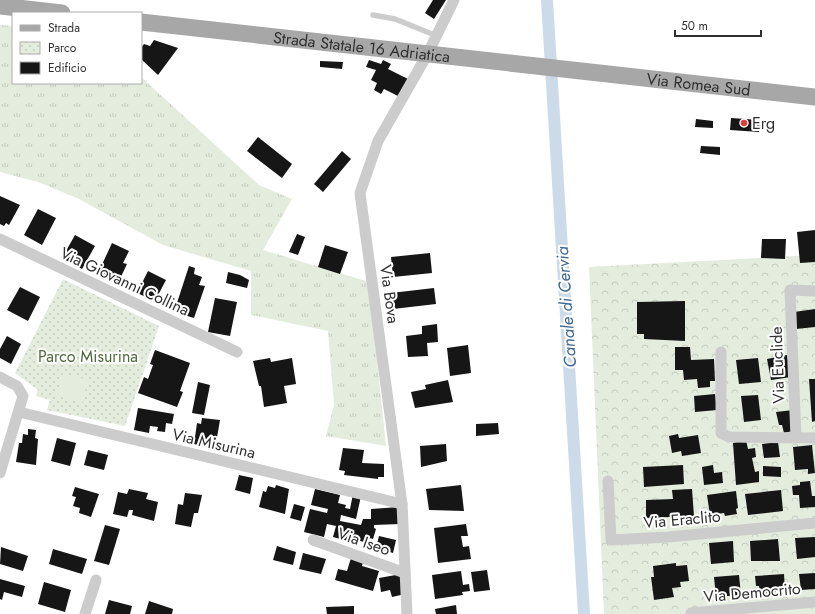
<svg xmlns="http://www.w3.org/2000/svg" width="815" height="614" font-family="Jost,sans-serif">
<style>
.grass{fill:url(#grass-tufts)}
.forest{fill:url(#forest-crowns)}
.park{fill:url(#park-dots)}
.pitch{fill:#e4ecde}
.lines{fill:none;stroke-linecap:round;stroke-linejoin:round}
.canal{stroke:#cbdbea;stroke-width:12}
.building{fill:#161616}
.service{stroke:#ccc;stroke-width:5.5}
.minor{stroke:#ccc;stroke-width:11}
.primary{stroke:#a7a7a7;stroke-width:17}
.poi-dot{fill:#dd3f3b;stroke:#fff;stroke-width:1.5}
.labels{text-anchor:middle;stroke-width:4;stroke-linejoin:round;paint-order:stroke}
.street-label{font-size:16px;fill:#2f2f2f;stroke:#fff}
.poi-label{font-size:16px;fill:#2f2f2f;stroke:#fff;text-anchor:start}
.park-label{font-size:16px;fill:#4f693f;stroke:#fff}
.water-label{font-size:17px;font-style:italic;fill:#41698e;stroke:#fff}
</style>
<defs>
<pattern id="grass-tufts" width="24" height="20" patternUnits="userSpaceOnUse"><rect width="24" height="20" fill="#e4ecde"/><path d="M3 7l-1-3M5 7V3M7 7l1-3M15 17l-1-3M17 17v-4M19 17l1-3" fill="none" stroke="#c4cbbf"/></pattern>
<pattern id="forest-crowns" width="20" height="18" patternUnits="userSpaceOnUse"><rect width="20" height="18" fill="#e4ecde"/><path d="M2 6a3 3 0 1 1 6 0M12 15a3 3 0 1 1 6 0" fill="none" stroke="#c4cbbf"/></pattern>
<pattern id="park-dots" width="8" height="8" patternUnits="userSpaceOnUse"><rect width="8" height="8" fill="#e4ecde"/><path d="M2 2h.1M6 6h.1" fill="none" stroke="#c4cbbf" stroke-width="1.8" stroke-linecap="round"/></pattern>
</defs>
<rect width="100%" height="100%" fill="#fff"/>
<!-- grass -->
<path class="grass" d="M0,25L13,26V83H141V77L259,185L292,199L263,250L369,282L386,446L326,436L334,405L328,331L251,315V271L163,245L77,198L38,182L0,172Z"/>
<!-- forest -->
<path class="forest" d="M815,255V614H604L589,267Z"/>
<!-- park -->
<path class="park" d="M63,279L159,326L125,426L47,410L50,400L36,396L38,390L15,373Z"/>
<!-- pitch -->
<path class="pitch" d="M63,373L88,380L82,403L57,396Z"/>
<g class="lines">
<!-- canal -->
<path class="canal" d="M547,0L584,614"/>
</g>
<!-- building -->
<g class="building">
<path d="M433,0H446L434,19L425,13Z"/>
<path d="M154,40L178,48L158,75L141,59V48L144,44L150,46Z"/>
<path d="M369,60L381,64L383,60L391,64L388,69L408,79L398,96L384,89L381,94L374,90L377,83L371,80L376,70L366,67Z"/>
<path d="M320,61L343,62L342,69L320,67Z"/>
<path d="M731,118L760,120L759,132L730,130Z"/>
<path d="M696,119L713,121V128L695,127Z"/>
<path d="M258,137L292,164L282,178L247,151Z"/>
<path d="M701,146L720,147V155L700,153Z"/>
<path d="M342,151L351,159L323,192L314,184Z"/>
<path d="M0,196L20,205L9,225L6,223L4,226L0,224Z"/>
<path d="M38,209L56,218L42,245L24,235Z"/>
<path d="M815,230V262L800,263L797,232Z"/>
<path d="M297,234L305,237L298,255L289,252Z"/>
<path d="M75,235L95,246L82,269L62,258Z"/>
<path d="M762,239H786L785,259L761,258Z"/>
<path d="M112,243L129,251L123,263L127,264L119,281L99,271Z"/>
<path d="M325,245L348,252L340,274L318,267Z"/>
<path d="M430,253L432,273L393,277L391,257Z"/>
<path d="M189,266L195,268L194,274L202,277L199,285L205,286L194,318L174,312Z"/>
<path d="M148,271L166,280L155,301L137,293Z"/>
<path d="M228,272L240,275L249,280L247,288L226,283Z"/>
<path d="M20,287L40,297L28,321L7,310Z"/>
<path d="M434,288L436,304L393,309L391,293Z"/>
<path d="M215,298L237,302L230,336L208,332Z"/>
<path d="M685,301V341L644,339V334H637V302Z"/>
<path d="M815,309V327L796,329L794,312Z"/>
<path d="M437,324L438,342L427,343L428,356L408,357L406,336L422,334V326Z"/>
<path d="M7,336L21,344L11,364L0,358V349Z"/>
<path d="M468,345L471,373L450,376L447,348Z"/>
<path d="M675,347H690L691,360L714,359L715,381H710V387L698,388L697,379L684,380L683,370H675Z"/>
<path d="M155,350L190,363L180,391L183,392L177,407L138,393L144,377L148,379L153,365L150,364Z"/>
<path d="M787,355L791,377L771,380L767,359Z"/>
<path d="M270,358L271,362L292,358L296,384L284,386L287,403L264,407L261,386H259L253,361Z"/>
<path d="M758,358L761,382L739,384L736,360Z"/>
<path d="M809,379H815V421L812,422Z"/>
<path d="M448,380L453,402L415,408L411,392L426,389L425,385Z"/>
<path d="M198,382L210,385L204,415L192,413Z"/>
<path d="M715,394L717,410L695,412L694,396Z"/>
<path d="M758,395L761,420L744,422L741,396Z"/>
<path d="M138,408L174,414L172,424L166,423L165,432L157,431L158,427L150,426L149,433L134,430Z"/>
<path d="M793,410L797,430L784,433L782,425H779L776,412Z"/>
<path d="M202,418L220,420L215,449L194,444L197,423L201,424Z"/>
<path d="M498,423L499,434L476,436V424Z"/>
<path d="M28,429L36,430L35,438L38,439L36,465L16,462L19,443H22L23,434L28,435Z"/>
<path d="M678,434L679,438L698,435L701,453L682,456L681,451L672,453L669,436Z"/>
<path d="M57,438L76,443L70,466L51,461Z"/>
<path d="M746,440L748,449L755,448L756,457L752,458L755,472L759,471V482L736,485L733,443Z"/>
<path d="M778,442L780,457L764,458L762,444Z"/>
<path d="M446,444L447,461L421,467L420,446Z"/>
<path d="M812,445L815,473L808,474V469L795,470L793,447Z"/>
<path d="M343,448L364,450L362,463L384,464V477H378V479L344,475L345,471L339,470Z"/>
<path d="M88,450L108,455L104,470L84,465Z"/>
<path d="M683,465L684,484L644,487L643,467Z"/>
<path d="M713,465L714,473L722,472L723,483L704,485L702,467Z"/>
<path d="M763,466L781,467V477L763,476Z"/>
<path d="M239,475L253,478L250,494L235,490Z"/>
<path d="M810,481L812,496H815V507L800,508L799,495H793L792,486L800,485V482Z"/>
<path d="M276,485L289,489L285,514L259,507L263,491L266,492L268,486L275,488Z"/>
<path d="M461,485L464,511L429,510L426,489Z"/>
<path d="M75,487L99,494L91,517L79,513L80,508L73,506L76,497L72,496Z"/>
<path d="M129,489L148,493L146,499L158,502L154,521L132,515L133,510H129L127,517L113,514L118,492L127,494Z"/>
<path d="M315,489L340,495L338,503L346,505L345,508L350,509L353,494L361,496L356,519L341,515L340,521L361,525L363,519H371V509L399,507L400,524L374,525V528L376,529L373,539L366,537L364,542L353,539L352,542L333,537L336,526L327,524L324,537L304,532L310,509L327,513L328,509L311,505Z"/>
<path d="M692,489L694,516L646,518V500L673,499L672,490Z"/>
<path d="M781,490L783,511L748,515L745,494Z"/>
<path d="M736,491L738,508L736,509L737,514L725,516L724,513L710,515L707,495Z"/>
<path d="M185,493L202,495L198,513H194L191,527L175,524L178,504L183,505Z"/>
<path d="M294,504L305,507L301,521L290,518Z"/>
<path d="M466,524L468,536H461L463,547L469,546L471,559L438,563L434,528Z"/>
<path d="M105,525L120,529L109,565L94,561Z"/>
<path d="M379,536L396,540L393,553L376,548Z"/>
<path d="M815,537V557L797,559L795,538Z"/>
<path d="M778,539L780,561H751L750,541Z"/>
<path d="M733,541L734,562L711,564L709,543Z"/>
<path d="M277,546L296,552L293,565L273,560Z"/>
<path d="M1,547L28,556L23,571L0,564Z"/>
<path d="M53,549L87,559L82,574L49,564Z"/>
<path d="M303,553L326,559L321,574L299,569Z"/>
<path d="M351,558L363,562L362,566L379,571L373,591L335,580L338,569L347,571Z"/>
<path d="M676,563V566L687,565L689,581L680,582L681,587L672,588L674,597L654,600L651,577H654L653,566Z"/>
<path d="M487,570L490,590L474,592L471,572Z"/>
<path d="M461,571L463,585L469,584L470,591L462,592L463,595L435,599L432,575Z"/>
<path d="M815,573V589L801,590L799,574Z"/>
<path d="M401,574L405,594L392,597L390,590L381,592L379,578Z"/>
<path d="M784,574L785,591L760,594L759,586H756L755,576Z"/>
<path d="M739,575L741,595L716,597L714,577Z"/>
<path d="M0,579L25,586L22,597L4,592L2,600L0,599Z"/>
<path d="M44,582L71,590L65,612L38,604Z"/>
<path d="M109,600L132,606L130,614H105Z"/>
<path d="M149,601L173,609L172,614H145Z"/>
<path d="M456,605L457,614H436L435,609Z"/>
<path d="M354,606V614H327L326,607Z"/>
</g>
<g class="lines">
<!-- service -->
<path class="service" d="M373,15L395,19L437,36"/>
<!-- minor -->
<g class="minor">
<path d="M0,239L237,352"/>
<path d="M721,352V433L729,437L815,438"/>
<path d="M0,377L17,386L23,396L0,473"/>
<path d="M19,412L402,504"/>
<path d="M796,438L790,290L815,291"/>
<path d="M608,481L611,540L668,537L815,523"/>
<path d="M313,540L405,573"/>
<path d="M691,613L815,602"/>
<path d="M85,614L96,580"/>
<path d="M407,614L402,504L360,193L378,141L427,55L454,0"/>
</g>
<!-- primary -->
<g class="primary">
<path d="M0,6L62,13"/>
<path id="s1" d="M141,22L815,97"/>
</g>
</g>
<!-- markers -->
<circle class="poi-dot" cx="744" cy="123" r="4"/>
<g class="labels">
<!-- street labels -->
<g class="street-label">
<text dy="6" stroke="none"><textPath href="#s1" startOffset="222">Strada Statale 16 Adriatica</textPath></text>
<text dy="6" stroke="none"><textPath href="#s1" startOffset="561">Via Romea Sud</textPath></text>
<text transform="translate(125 281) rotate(25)" y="6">Via Giovanni Collina</text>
<text transform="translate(390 294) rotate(82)" y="6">Via Bova</text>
<text transform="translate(777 365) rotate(-92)" y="6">Via Euclide</text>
<text transform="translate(214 443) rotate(13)" y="6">Via Misurina</text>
<text transform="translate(682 519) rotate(-5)" y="6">Via Eraclito</text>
<text transform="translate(364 541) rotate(19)" y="6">Via Iseo</text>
<text transform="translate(752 592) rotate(-5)" y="6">Via Democrito</text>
</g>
<!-- poi labels -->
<g class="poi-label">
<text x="752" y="129">Erg</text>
</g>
<!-- park labels -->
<g class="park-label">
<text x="88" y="362">Parco Misurina</text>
</g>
<!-- water labels -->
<g class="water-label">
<text transform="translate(566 307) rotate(-94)" y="6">Canale di Cervia</text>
</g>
</g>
<!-- legend -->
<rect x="12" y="12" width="130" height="72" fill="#ffffff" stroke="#acacac"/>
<rect x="20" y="25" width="20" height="6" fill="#a7a7a7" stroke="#acacac"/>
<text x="48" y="32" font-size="12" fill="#2f2f2f">Strada</text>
<rect x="20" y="42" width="20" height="12" fill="url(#park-dots)" stroke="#acacac"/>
<text x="48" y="52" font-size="12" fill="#2f2f2f">Parco</text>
<rect x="20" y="62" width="20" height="12" fill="#161616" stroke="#acacac"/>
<text x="48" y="72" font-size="12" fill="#2f2f2f">Edificio</text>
<!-- scale -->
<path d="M675 30v6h86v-6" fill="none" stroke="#2f2f2f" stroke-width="2"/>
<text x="681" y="30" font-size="12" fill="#2f2f2f" stroke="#ffffff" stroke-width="3" paint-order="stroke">50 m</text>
</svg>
